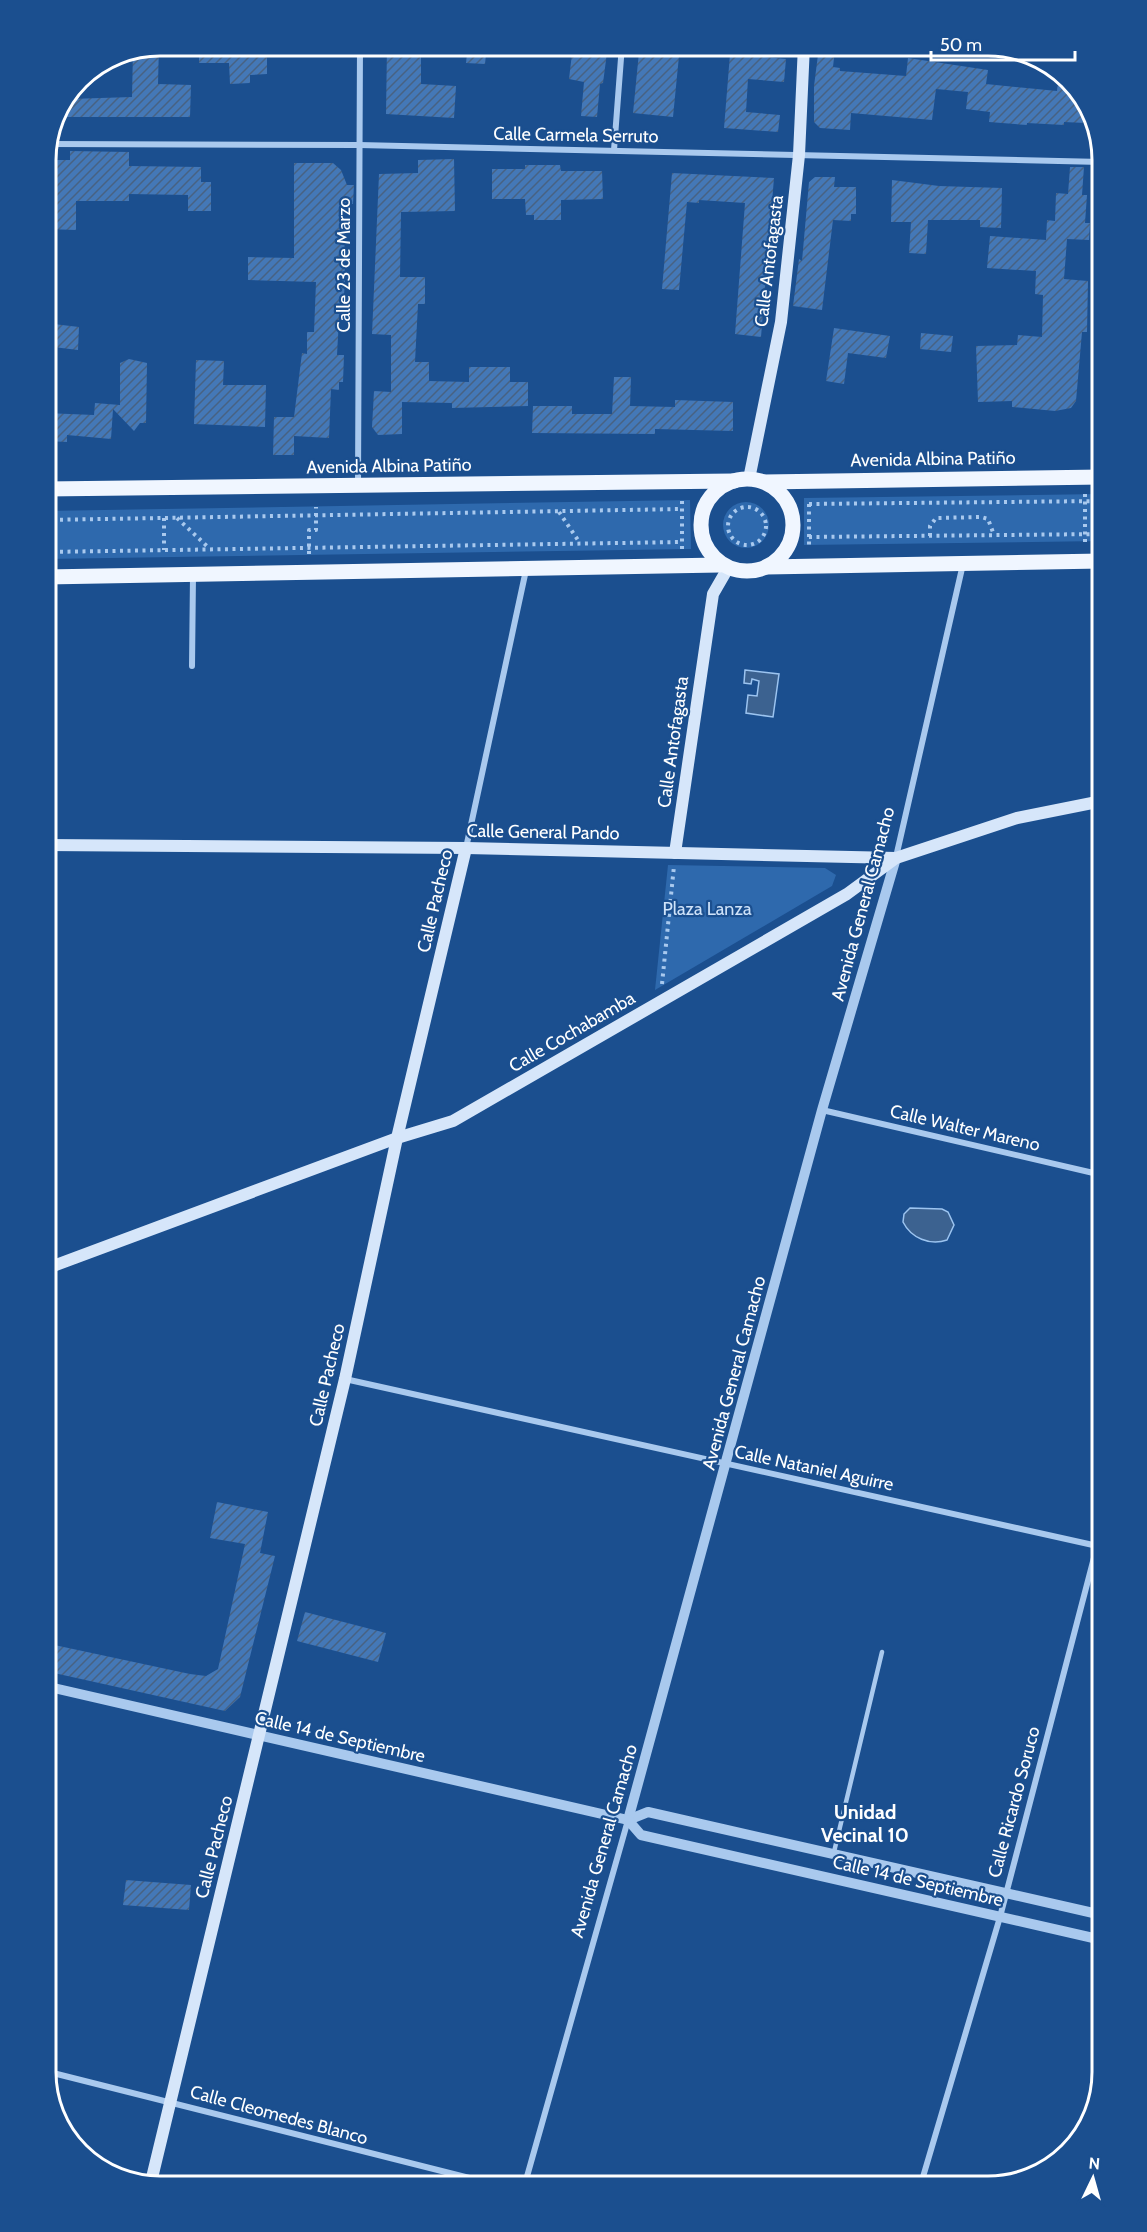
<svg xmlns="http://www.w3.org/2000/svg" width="1147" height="2232" font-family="Cabin,sans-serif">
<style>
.green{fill:#2e69ad}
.water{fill:#3c6290;stroke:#9cc4f0;stroke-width:1.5}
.building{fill:url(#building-hatch)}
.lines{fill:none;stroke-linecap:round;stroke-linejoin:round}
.path{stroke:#a9c9ee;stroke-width:4;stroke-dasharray:3 4.5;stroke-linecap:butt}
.service{stroke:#a9c9ee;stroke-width:4.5}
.minor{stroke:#a9c9ee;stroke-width:6}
.tertiary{stroke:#a9c9ee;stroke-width:10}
.secondary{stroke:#d6e6fa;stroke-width:12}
.primary{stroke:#f0f6ff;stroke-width:15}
.labels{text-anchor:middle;stroke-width:4.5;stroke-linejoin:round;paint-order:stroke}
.street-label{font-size:18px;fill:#fff;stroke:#1b4f8f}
.park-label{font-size:18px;fill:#cfe3fa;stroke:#1b4f8f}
.neighbourhood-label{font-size:20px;font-weight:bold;fill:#fff;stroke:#1b4f8f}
.rim{fill:none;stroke:#fff;stroke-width:3}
</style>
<defs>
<pattern id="building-hatch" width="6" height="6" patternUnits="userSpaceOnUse" patternTransform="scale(1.5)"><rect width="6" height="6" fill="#4478b7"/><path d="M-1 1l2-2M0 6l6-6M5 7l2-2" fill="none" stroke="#486282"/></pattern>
</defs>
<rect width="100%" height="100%" fill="#1b4f8f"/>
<!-- green -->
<g class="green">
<path d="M1102,494V541L804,545V498Z"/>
<path d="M690,500L691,549L45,559V511Z"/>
<circle cx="746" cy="525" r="23"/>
<path d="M668,865L825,868L836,875L832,886L655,990Z"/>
</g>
<!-- water -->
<g class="water">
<path d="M745,670L779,674L773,717L746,713L748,695L757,696L759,681L752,679L751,684L744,683Z"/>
<path d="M910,1208L942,1209L948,1212L954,1225L947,1240C930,1246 911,1238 903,1222L904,1214Z"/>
</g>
<!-- building -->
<g class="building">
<path d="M159,45L158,84L191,85L190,117H61L69,99L132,97L133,50Z"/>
<path d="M199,45H267V74L250,75V83L230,84L229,63H199Z"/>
<path d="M387,45H421V84L456,86L454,118L386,114Z"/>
<path d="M468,45H487L485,64L466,63Z"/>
<path d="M573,45H608L603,83L600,84L597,117L581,116L584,82L569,79Z"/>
<path d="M643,45H661L659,54L679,56L673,117L633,113L639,52H642Z"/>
<path d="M819,47L835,49L833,67L840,68V71L906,76L908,58L988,70L986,84L1057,91L1059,71L1086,106L1085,123L1064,122V125L1027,123V125L989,122L990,112L966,109L968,92L936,89L932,120L851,113L850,130L820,128L814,122V86Z"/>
<path d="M730,54L786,59L784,82L748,79L746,112L780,115L778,132L724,128Z"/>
<path d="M70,151L129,152V166L201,167V182H211V211H188V195L129,194V201H76V230L45,229V160H70Z"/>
<path d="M454,159L455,211L401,212L400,277H425V304H418L415,362H429V381L469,382V367H510V382H528V406L452,408V403L402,402V434L378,435L372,427L374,391L391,392V335L372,334L379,174L418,173V160Z"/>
<path d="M294,163H333L341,170L347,185H354L353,204H344L345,282L342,319H339L337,355H344L343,382H339V390L331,389L329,438L294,436V455H273L274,417H294L302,353L307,354V332H314L316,282L248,280V257L294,258Z"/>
<path d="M525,165H560L561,171H602L603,199L561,200V220H534V215H526L525,199H492V169H525Z"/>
<path d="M1070,167H1084L1082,195H1087L1085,223H1090L1089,240L1067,239L1064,279L1088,281L1087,332H1082L1076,401L1071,408L1055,411L1012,407V401L978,402L976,346L1017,345L1018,335L1042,337L1043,295L1035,294L1036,271L987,268L990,236L1046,240L1047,220L1055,221L1056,193L1068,194Z"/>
<path d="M672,173L774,178L761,337L735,334L745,203L699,200V203L687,202L679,290L662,289Z"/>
<path d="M815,177H835L834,187H856V214H851V221L833,220L822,310L793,306L799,259L802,261L809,182Z"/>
<path d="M892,180L939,186L1002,188L1001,228L980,227V220H928L926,254L909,253L911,222H891Z"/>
<path d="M45,323L79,327L78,350L45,346Z"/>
<path d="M834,328L890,336L886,358L848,353L844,384L826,381Z"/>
<path d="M921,333L953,336L951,352L920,349Z"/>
<path d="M129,359L147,363L146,423H140L134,431L113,409L111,439L67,435V442L45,441V413L94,415L95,403L120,405V363Z"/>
<path d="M196,360L224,361L223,385H266L265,427L194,424Z"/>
<path d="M614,377H631L630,406L675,407V400L733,402V431L655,429V434L532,433L533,406H572V414H612Z"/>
<path d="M217,1502L268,1512L260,1553L275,1556L240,1697L225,1711L45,1671V1643L190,1674L206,1676L218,1669L245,1544L210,1538Z"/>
<path d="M305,1612L386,1633L378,1662L297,1641Z"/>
<path d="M126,1880L191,1885L189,1910L123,1905Z"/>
</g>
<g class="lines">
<!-- path -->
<g class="path">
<path d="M682,501V549"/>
<path d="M809,504L1102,501"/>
<path d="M809,504V545"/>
<circle cx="747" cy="526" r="19"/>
<path d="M559,512L580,543"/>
<path d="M164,518V550"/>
<path d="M177,518L209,548"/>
<path d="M45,520L682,509"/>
<path d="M930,536V526L936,518L981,517L988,519L994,535"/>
<path d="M809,537L1102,534"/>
<path d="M1085,542V494"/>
<path d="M45,552L682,542"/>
<path d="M309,554V530H316V507"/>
<path d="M662,984L674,866"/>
</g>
<!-- service -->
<path class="service" d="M834,1852L882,1652"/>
<!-- minor -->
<g class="minor">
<path d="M49,144L359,145L1102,162"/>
<path d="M614,150L622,45"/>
<path d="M358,485L360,45"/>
<path d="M192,666L193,575"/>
<path d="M466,848L526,570"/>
<path d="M896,857L963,564"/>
<path d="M822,1110L1102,1175"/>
<path d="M345,1379L1102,1547"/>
<path d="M45,2071L505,2187"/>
<path d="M524,2187L628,1820"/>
<path d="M920,2187L1000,1917L1102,1527"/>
</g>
<!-- tertiary -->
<g class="tertiary">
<path d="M45,1686L628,1820L648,1812L1102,1915"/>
<path d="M628,1820L822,1110L896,858"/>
<path d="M628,1820L641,1835L1102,1940"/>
</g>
<!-- secondary -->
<g class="secondary">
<path d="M749,479L781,322L799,155L804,45"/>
<path d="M45,845L466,848L896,858"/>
<path d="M675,853L713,594L728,568"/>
<path d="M45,1269L397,1138L453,1121L847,894L896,858L1017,818L1102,801"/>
<path d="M150,2186L345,1379L397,1138L466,848"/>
</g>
<!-- primary -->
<g class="primary">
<circle cx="747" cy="525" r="46"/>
<path d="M764,482L1102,477"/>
<path d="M45,489L734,481"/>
<path d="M766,567L1102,561"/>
<path d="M45,577L720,565"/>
</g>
</g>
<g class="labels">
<!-- street labels -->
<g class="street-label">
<text transform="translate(576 135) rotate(1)" y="6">Calle Carmela Serruto</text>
<text transform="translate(769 261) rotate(-83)" y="6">Calle Antofagasta</text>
<text transform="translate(344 265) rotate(-90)" y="6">Calle 23 de Marzo</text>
<text transform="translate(933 459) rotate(-1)" y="6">Avenida Albina Patiño</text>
<text transform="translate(389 466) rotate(-1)" y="6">Avenida Albina Patiño</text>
<text transform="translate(673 742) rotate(-82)" y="6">Calle Antofagasta</text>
<text transform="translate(543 832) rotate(1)" y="6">Calle General Pando</text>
<text transform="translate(435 901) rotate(-77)" y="6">Calle Pacheco</text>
<text transform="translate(863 904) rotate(-75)" y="6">Avenida General Camacho</text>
<text transform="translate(572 1032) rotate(-30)" y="6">Calle Cochabamba</text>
<text transform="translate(965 1128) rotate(13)" y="6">Calle Walter Mareno</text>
<text transform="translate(734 1373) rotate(-75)" y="6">Avenida General Camacho</text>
<text transform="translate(327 1375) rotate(-77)" y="6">Calle Pacheco</text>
<text transform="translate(814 1468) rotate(12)" y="6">Calle Nataniel Aguirre</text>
<text transform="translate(340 1737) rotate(13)" y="6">Calle 14 de Septiembre</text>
<text transform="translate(1014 1802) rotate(-75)" y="6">Calle Ricardo Soruco</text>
<text transform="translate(604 1841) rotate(-74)" y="6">Avenida General Camacho</text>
<text transform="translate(214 1847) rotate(-76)" y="6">Calle Pacheco</text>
<text transform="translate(918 1881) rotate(13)" y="6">Calle 14 de Septiembre</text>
<text transform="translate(279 2115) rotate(15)" y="6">Calle Cleomedes Blanco</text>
</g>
<!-- park labels -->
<g class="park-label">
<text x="707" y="915">Plaza Lanza</text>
</g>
<!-- neighbourhood labels -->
<g class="neighbourhood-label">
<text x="865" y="1819">Unidad<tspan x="865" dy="23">Vecinal 10</tspan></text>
</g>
</g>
<!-- crop -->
<path d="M0 0H1147V2232H0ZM160 56H988A104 104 0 0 1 1092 160V2072A104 104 0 0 1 988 2176H160A104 104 0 0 1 56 2072V160A104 104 0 0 1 160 56Z" fill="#1b4f8f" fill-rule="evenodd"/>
<path class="rim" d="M160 56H988A104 104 0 0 1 1092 160V2072A104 104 0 0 1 988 2176H160A104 104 0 0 1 56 2072V160A104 104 0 0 1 160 56Z"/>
<!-- north arrow -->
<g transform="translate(1093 2178) rotate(5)" stroke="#1b4f8f" stroke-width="4.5" paint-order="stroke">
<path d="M0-4.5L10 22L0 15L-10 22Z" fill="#ffffff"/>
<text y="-9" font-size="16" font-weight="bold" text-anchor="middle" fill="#ffffff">N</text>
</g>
<!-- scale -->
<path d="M931 51v9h144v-9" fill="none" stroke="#ffffff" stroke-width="3"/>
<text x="940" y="51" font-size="18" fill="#ffffff" stroke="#1b4f8f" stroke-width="4.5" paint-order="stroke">50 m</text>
</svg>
